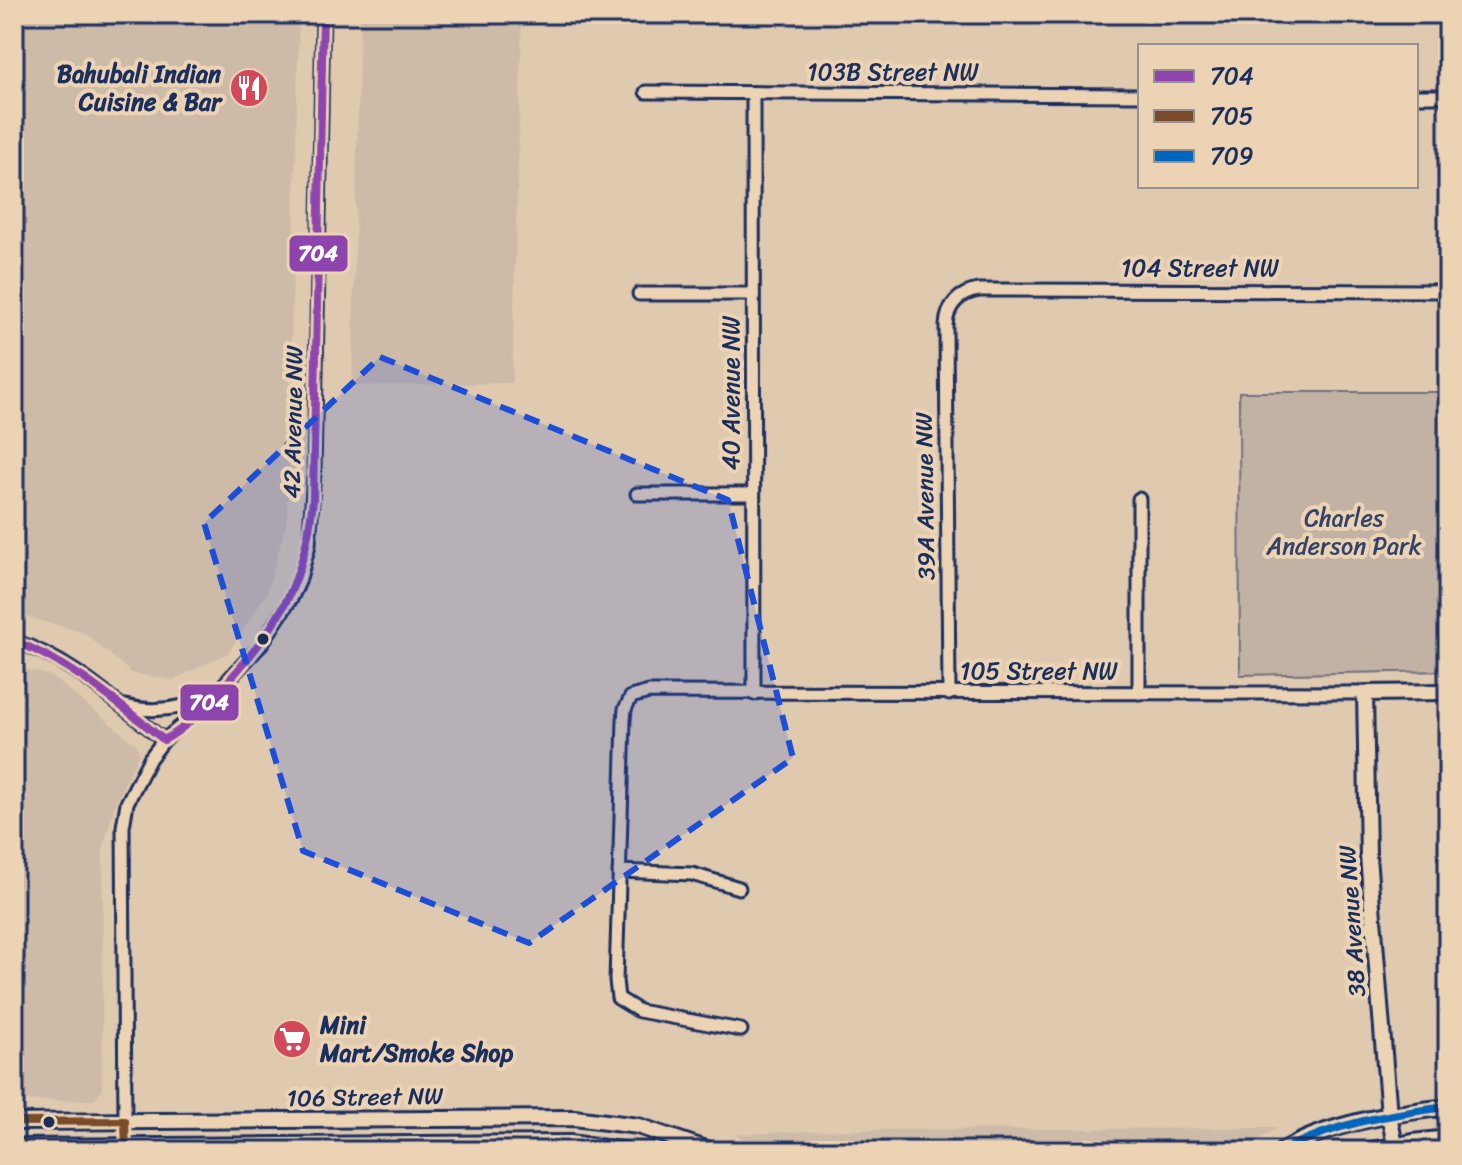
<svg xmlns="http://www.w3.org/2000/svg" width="1462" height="1165" font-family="Sriracha,sans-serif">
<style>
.built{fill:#cdbba8}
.green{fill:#c2b2a3;stroke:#6e7080;stroke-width:2}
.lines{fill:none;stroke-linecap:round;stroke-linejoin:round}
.minor-casing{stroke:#1b2f5e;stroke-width:17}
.tertiary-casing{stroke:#1b2f5e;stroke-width:20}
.minor{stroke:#ecd3b4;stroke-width:11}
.tertiary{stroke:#ecd3b4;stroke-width:14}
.bus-1-casing{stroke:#ecd3b4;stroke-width:14}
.bus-2-casing{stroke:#ecd3b4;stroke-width:14}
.bus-3-casing{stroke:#ecd3b4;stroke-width:14}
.bus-1{stroke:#8e44ad;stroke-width:8}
.bus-2{stroke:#7a4b2a;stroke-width:8}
.bus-3{stroke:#0065bd;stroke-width:8}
.marked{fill:#1d4ed8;fill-opacity:0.2;stroke:#1d4ed8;stroke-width:6;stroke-dasharray:16 10;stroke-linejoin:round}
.bus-dot{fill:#1b2f5e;stroke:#ecd3b4;stroke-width:3}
.labels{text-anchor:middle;stroke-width:8;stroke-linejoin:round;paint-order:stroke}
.street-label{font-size:24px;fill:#1b2f5e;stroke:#ecd3b4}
.poi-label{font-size:24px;font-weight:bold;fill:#1b2f5e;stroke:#ecd3b4;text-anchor:end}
.park-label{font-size:24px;fill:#344368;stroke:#ecd3b4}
.line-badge{stroke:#ecd3b4;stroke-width:3}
.badge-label{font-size:22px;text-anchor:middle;font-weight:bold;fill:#fff}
</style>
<rect width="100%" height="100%" fill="#dfc9af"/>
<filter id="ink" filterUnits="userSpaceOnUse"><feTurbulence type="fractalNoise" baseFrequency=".0125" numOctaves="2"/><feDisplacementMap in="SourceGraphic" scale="16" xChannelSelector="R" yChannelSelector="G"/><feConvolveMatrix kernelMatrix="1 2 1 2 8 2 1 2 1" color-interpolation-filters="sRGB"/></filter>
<g filter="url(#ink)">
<!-- built -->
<g class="built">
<path d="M14,14H299L287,520L267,593L228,653L173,680L132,673L84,633L14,613Z"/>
<path d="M360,14H522L512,383L352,386Z"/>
<path d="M14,666L51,676L137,745L139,754L115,804L103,849L102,1090L94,1100L14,1101Z"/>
<path d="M1277,1128L1242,1151H759L736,1134L844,1130Z"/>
</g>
<!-- green -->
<path class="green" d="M1239,392H1448V671L1240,675Z"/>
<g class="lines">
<!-- minor casing -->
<g class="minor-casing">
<g id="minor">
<path d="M646,92L1140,95"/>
<path d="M753,93L754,694"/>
<path d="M1416,96H1448"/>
<path d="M639,294H753"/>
<path d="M637,494H753"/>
<path d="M1139,499V693"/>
<path d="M14,641C72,659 117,704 164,740"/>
<path d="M949,694L946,326C947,305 959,293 979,290L1448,291"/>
<path d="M125,706C155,714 182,709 209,697"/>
<path d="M619,871L692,874L739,888"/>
<path d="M741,1030L639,1011L618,998L616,980L624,720L625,709L631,697L649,692L1365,693"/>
<path d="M125,1121L123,827L127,803L150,758L164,740L197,713L260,646L292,597L299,582L309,545L314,474L323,14"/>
</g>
</g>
<!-- tertiary casing -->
<g class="tertiary-casing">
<g id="tertiary">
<path d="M14,1122L574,1118L638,1126L712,1151"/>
<path d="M1395,1145L1389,1115L1368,856L1365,693L1448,692"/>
<path d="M14,1147L570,1143L626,1151"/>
<path d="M1282,1151C1328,1123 1395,1113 1448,1107"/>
<path d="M1367,1151L1413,1142L1448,1138"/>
</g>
</g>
<!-- minor -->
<use href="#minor" class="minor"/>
<!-- tertiary -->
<use href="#tertiary" class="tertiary"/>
<!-- bus-1 casing -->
<g class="bus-1-casing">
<path id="bus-1" d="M14,641C72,663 116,702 164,740C188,727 206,706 224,686C280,624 305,583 313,499L323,14"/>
</g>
<!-- bus-2 casing -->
<g class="bus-2-casing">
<path id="bus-2" d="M14,1122L125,1121L126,1151"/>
</g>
<!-- bus-3 casing -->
<g class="bus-3-casing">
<path id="bus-3" d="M1282,1151C1334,1123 1390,1114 1448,1107"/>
</g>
<!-- bus-1 -->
<use href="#bus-1" class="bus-1"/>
<!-- bus-2 -->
<use href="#bus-2" class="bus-2"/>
<!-- bus-3 -->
<use href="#bus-3" class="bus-3"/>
</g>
</g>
<!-- marked area -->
<path class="marked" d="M380,357L728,500L793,758L529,943L303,851L204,523Z"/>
<!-- icons -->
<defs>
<g id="restaurant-disc" transform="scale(2)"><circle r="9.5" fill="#d1495b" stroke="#ecd3b4"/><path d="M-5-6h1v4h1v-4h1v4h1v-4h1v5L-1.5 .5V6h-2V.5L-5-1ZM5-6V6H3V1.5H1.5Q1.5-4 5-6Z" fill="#fff"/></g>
<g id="supermarket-disc" transform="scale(2)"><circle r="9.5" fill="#d1495b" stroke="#ecd3b4"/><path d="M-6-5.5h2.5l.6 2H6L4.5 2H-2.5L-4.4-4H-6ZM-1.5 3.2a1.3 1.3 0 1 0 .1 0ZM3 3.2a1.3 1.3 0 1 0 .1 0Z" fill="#fff"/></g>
</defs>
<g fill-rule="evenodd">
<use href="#restaurant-disc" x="249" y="88"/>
<use href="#supermarket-disc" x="292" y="1039"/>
</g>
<!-- markers -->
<g class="bus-dot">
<circle cx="263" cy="639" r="7"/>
<circle cx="49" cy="1122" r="7"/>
</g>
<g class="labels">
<!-- street labels -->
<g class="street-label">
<text x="893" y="80">103B Street NW</text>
<text x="1200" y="276">104 Street NW</text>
<text transform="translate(731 393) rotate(-90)" y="8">40 Avenue NW</text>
<text transform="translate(293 422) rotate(-89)" y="8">42 Avenue NW</text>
<text transform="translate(925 496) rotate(-91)" y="8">39A Avenue NW</text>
<text x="1039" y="679">105 Street NW</text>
<text transform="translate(1352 921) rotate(-94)" y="8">38 Avenue NW</text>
<text transform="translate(365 1097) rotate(-1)" y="8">106 Street NW</text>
</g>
<!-- poi labels -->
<g class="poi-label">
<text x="221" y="82">Bahubali Indian<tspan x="221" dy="28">Cuisine &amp; Bar</tspan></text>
<text x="320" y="1033" text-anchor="start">Mini<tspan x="320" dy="28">Mart/Smoke Shop</tspan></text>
</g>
<!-- park labels -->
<g class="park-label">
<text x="1344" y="526">Charles<tspan x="1344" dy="28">Anderson Park</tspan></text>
</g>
</g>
<g class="line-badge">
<rect x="288" y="234" width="61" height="39" rx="8" fill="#8e44ad"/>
<rect x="179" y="683" width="61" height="39" rx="8" fill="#8e44ad"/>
</g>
<g class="badge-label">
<text x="318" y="261">704</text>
<text x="209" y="710">704</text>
</g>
<!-- margin -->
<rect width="1462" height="1165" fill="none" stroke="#ecd3b4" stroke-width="48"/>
<rect x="24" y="24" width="1414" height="1117" fill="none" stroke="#1b2f5e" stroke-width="3" filter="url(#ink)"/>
<!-- legend -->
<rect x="1138" y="44" width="280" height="144" fill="#ecd3b4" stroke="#989192" stroke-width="2"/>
<rect x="1154" y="70" width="40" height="12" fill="#8e44ad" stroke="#989192" stroke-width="2"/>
<text x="1210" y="84" font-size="24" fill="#1b2f5e">704</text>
<rect x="1154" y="110" width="40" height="12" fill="#7a4b2a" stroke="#989192" stroke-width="2"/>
<text x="1210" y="124" font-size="24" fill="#1b2f5e">705</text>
<rect x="1154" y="150" width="40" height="12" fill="#0065bd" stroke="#989192" stroke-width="2"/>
<text x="1210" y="164" font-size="24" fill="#1b2f5e">709</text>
</svg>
